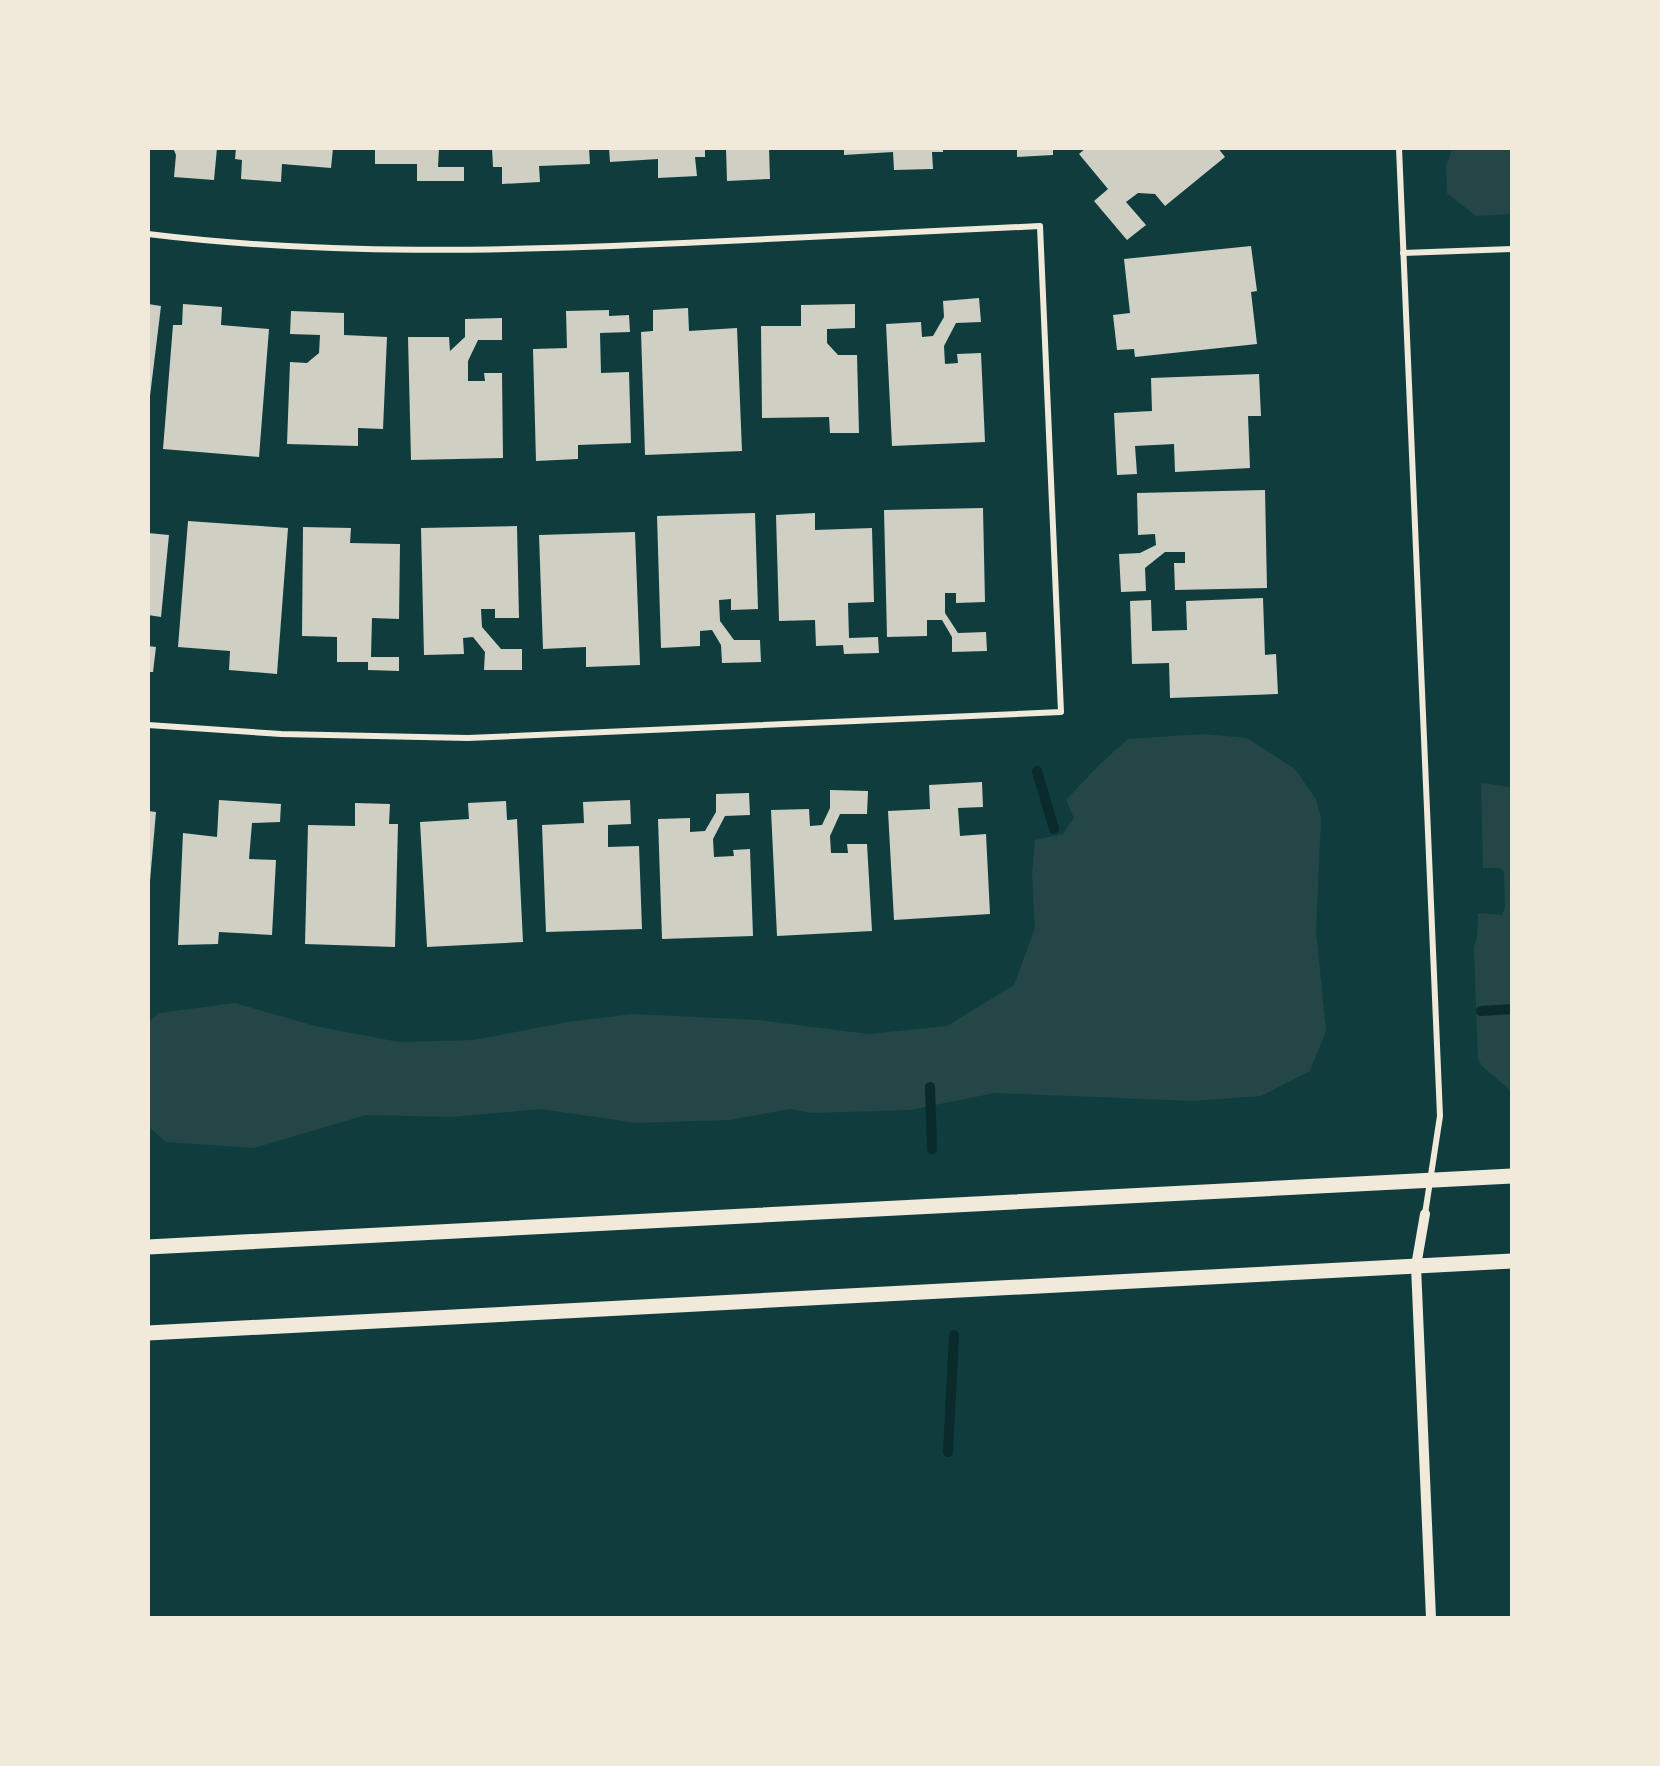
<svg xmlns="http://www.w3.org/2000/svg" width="1660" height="1766" font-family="'Varela Round',sans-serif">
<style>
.green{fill:#244646}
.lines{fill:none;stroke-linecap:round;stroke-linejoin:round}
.stream{stroke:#0a2a2b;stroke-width:10}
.building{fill:#cfcfc3}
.minor{stroke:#f1e9da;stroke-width:6}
.tertiary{stroke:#f1e9da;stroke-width:10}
.primary{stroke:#f1e9da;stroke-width:15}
</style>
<rect width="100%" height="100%" fill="#0f3d3e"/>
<!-- green -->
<g class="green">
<path d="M1452,149H1511V214L1476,216L1447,193L1446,167Z"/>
<path d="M1203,734L1247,738L1295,769L1316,799L1321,818L1316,931L1326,1031L1310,1071L1261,1096L1192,1101L995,1093L910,1110L811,1113L790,1109L729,1120L637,1123L540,1109L452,1117L366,1115L254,1148L166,1142L149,1127V1021L159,1013L235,1003L315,1026L399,1042L474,1040L567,1022L633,1014L759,1020L868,1034L947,1026L1014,985L1035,928L1032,876L1035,840L1063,834L1074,818L1066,800L1100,764L1128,739Z"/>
<path d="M1481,783L1511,787V1091L1482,1066L1478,1058L1474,948L1477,937L1478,913L1502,915L1505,907L1504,871L1500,868H1483Z"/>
</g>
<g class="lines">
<!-- stream -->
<g class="stream">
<path d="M1037,771L1054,829"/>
<path d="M1481,1011L1512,1009"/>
<path d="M930,1087L932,1149"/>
<path d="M948,1452L954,1335"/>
</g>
</g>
<!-- building -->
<g class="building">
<path d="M173,148H217L214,180L174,177L176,155Z"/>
<path d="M236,148H333L331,168L282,164L281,182L241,179L242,160L235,159Z"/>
<path d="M375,148H439L438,167H464V181H417V164H375Z"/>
<path d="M492,148H589L590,164L539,166L540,182L502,184V167H493Z"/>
<path d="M609,148H705V157H695L697,176L658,178V159L610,162Z"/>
<path d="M726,148H769L770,179L727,181Z"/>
<path d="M844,148H943V152H932L933,169L894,170L893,152L844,155Z"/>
<path d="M1017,148H1053V155L1017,157Z"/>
<path d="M1086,148H1218L1225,157L1165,206L1155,194L1138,193L1126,202L1146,225L1127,240L1094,201L1108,189L1079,154Z"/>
<path d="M1251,246L1257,291L1251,292L1257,344L1135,357L1134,349L1117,350L1113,315L1130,313L1124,259Z"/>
<path d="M979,298L981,322L956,323L944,346L945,364L958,363L957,354L981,353L985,442L892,446L886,324L921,322L922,337L933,336L944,317L943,301Z"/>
<path d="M148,304L161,306L150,396H148Z"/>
<path d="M183,304L222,307L221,325L269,329L259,457L163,449L173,325H182Z"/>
<path d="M855,304V328L827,329V343L838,355H857L859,433H830L829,417L762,418L761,326H801V305Z"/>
<path d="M688,308L689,331L737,328L742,451L645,455L641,332L653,331V310Z"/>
<path d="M609,310V316L629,315L630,332L600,333L601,373L629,372L631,443L578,445V459L536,461L533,349L567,348L566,311Z"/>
<path d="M291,311L344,313V335L387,337L383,429L358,428V446L287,444L290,362L307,363L319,353L320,335L290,334Z"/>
<path d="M502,318V340H478L468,361V381H485L484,373H502L503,458L411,460L408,337H449L450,351L465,337V319Z"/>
<path d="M1259,374L1261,416H1248L1250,468L1175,472L1174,444L1135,446L1137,474L1117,475L1114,413L1152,411L1151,378Z"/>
<path d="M1265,490L1267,588L1175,590L1174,563H1185V552H1165L1145,568L1146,591L1121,592L1119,554L1140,553L1156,545L1155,534L1138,535L1137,493Z"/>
<path d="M983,508L985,602L956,603V593H945V613L958,633L986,632L987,651L952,652V637L942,620H927V636L887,637L884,510Z"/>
<path d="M755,513L758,609L731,610V599L719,600L720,621L734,640H760L761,662L722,663L721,645L712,630L700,631V646L661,648L657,516Z"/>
<path d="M815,513V530L872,528L874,602L848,603L849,638L878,637L879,653L844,654L843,645L816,646L815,620L779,621L776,515Z"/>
<path d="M188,521L288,528L277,674L229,670L230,651L178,647Z"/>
<path d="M517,526L519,618H495V609H481L482,627L501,649H522V670H484L485,652L473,637L463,638L464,654L424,655L421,528Z"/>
<path d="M303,527L351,528L350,543L400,544L399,619L372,618L371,657H399V671L368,670V662H337V637L302,636Z"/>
<path d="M635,532L640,665L586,667V647L543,649L539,535Z"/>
<path d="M148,533L169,535L161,617L148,615Z"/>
<path d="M1263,598L1265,655L1276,654L1278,694L1170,698L1169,663L1132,664L1130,601L1151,600L1152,631L1187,630L1186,601Z"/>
<path d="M148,646L156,647L153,672H148Z"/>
<path d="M982,782L983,807L958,808L960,836L986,834L990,914L894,920L888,811L930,809L929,785Z"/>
<path d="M830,790L868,791L867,814H840L830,836L831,853H848L847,844H867L872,931L777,936L771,810L809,809L810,826L822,825L830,808Z"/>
<path d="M749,793L750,815L725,816L713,839L714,857L734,856L733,850L750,849L753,936L662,939L658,819L690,818V832L705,831L716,812V794Z"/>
<path d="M219,800L281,804L280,822L252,823L249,859L276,860L272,935L219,932L218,944L178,945L183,833L217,837Z"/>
<path d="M630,800L631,824L608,825V847L639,846L642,929L546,932L542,825L584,823L583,802Z"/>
<path d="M506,801L507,820L517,819L523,942L427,947L420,822L469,819L468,803Z"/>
<path d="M355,803L390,804L389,824H398L395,947L305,944L308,825L355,826Z"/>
<path d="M148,811L156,812L150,881H148Z"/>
</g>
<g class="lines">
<!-- minor -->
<g class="minor">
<path d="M1399,148L1440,1116L1425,1214"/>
<path d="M148,234C326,256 504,251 683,243C802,237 921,232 1040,226L1061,712L468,738L281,734L148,725"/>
<path d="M1403,253L1512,249"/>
</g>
<!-- tertiary -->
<path class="tertiary" d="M1425,1214L1416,1266L1431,1618"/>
<!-- primary -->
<g class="primary">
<path d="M148,1247L1512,1176"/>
<path d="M148,1333L1512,1261"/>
</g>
</g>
<!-- border -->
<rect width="1660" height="1766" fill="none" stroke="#f1e9da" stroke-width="300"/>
</svg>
